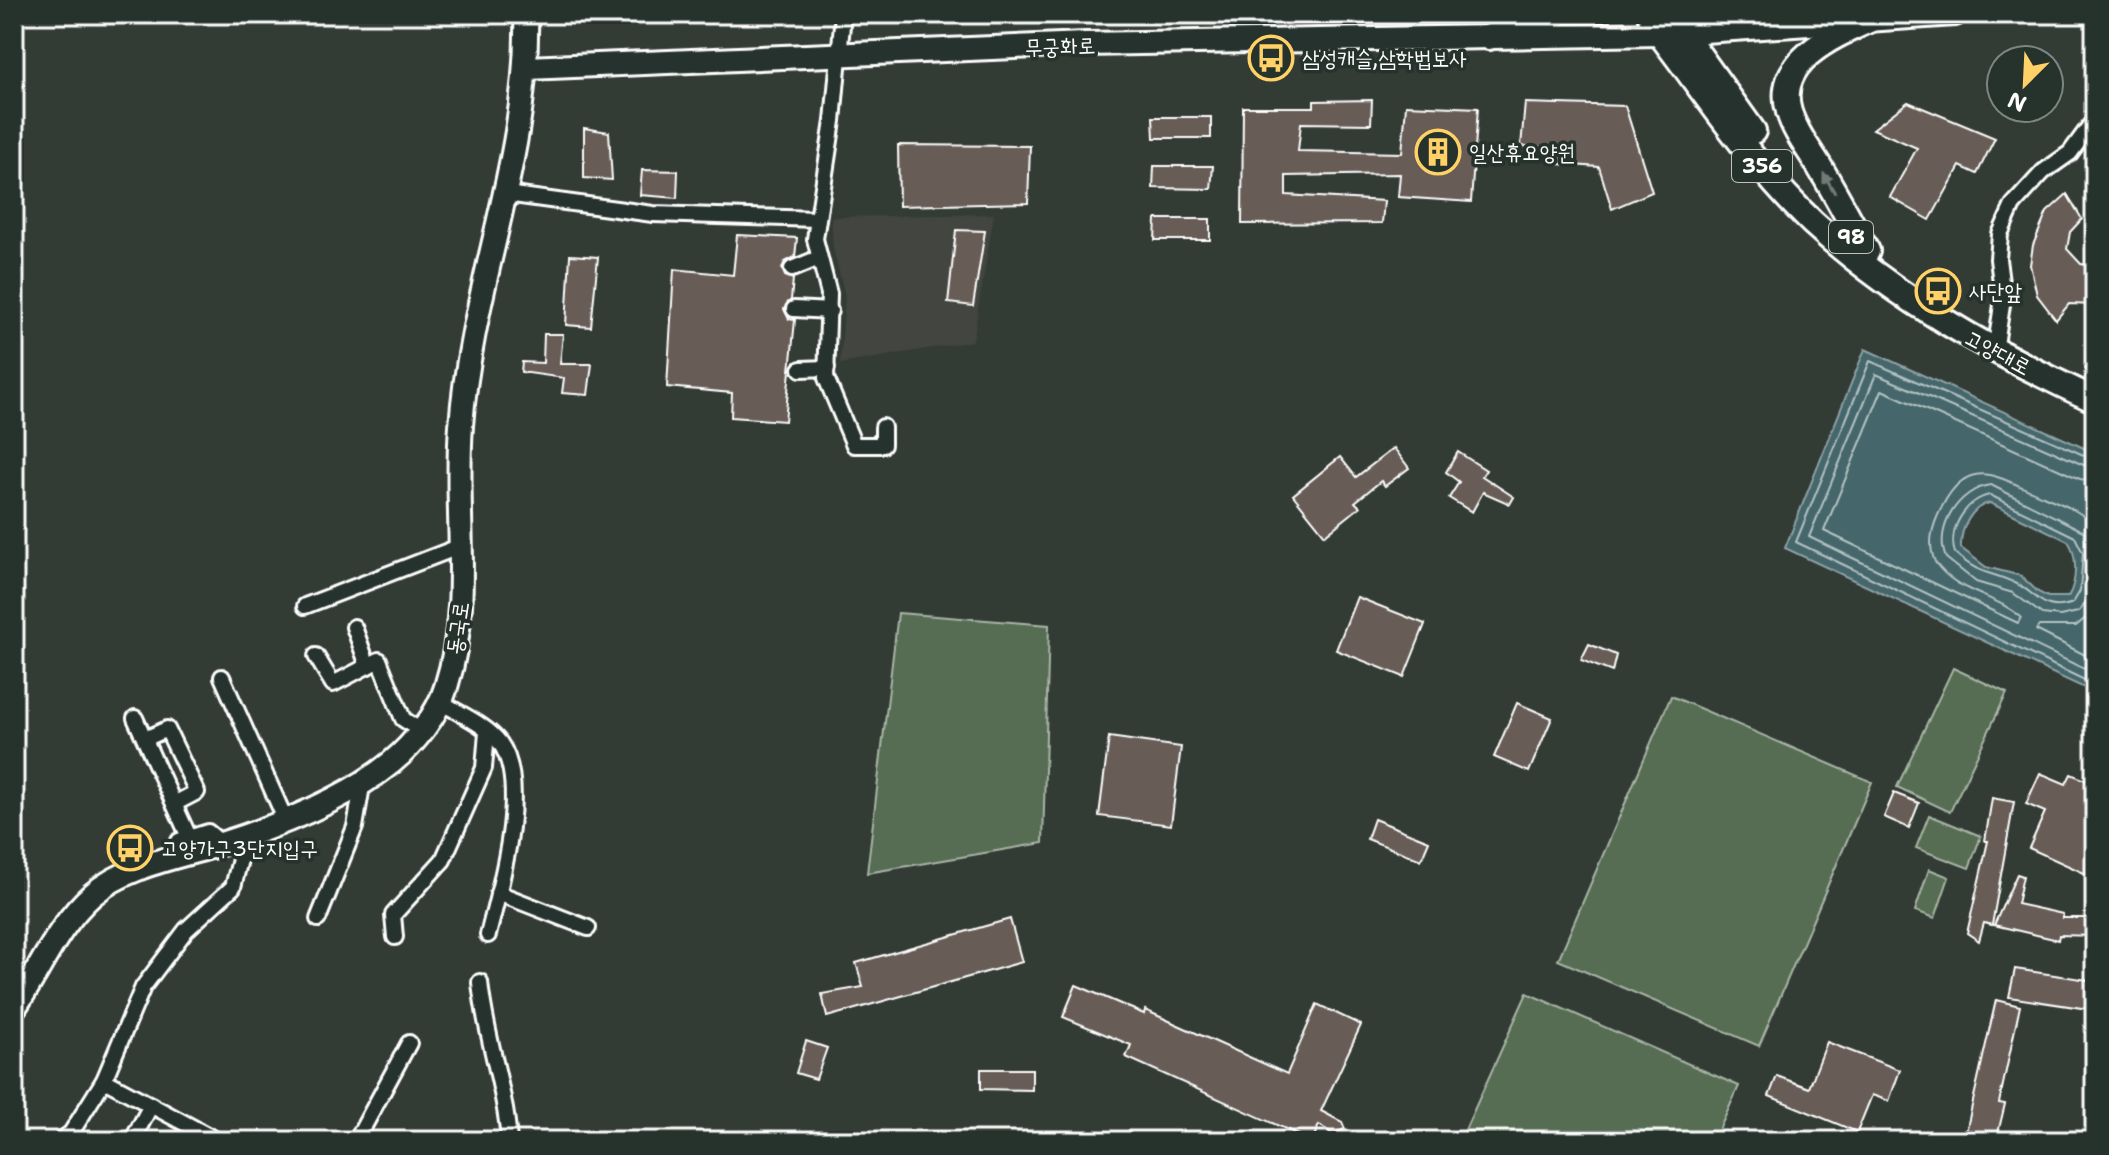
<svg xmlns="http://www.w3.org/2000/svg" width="2109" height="1155" font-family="'Shantell Sans','Poor Story',sans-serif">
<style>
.built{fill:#43453f}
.green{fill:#566d52;stroke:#aab6a8;stroke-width:2}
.water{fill:#44666b;stroke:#8fa3a6;stroke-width:2;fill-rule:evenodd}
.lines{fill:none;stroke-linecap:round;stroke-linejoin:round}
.shore{stroke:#b4c2c4;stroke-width:2}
.building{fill:#675c56;stroke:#fff;stroke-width:2}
.street-casing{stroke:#fff;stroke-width:20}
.secondary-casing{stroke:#fff;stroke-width:28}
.primary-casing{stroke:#fff;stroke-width:30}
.street{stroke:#26332d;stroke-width:14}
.secondary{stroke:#26332d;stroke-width:22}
.primary{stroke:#26332d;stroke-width:24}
.oneway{fill:#727a76}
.labels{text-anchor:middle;stroke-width:7;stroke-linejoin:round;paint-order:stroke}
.shield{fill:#26332d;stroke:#bec2c0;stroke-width:2}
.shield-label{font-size:20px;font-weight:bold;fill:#fff}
.street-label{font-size:22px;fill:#fff;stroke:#26332d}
.poi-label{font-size:22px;fill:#fff;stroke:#26332d;text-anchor:start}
</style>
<rect width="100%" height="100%" fill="#333b35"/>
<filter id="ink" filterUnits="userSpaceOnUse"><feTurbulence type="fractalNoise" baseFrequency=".0125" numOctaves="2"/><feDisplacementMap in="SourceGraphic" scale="16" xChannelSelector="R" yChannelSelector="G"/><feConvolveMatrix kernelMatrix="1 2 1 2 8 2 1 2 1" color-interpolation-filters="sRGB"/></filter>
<g filter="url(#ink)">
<!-- built -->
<path class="built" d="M994,214L973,341L840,364L845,296L833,248L831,217Z"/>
<!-- green -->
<g class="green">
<path d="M898,613L1049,625L1043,843L867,873Z"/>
<path d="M1953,668L2007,693L1950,812L1897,787Z"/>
<path d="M1671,696L1872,782L1759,1046L1558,960Z"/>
<path d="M1929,815L1981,836L1969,868L1916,848Z"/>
<path d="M1929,869L1949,877L1935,918L1915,911Z"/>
<path d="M1527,993L1739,1086L1714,1141H1460Z"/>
</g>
<!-- water -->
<path class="water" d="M1865,349L2095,453V693L1785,548ZM1990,503L2068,541C2078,556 2077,582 2068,597H2048L2038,592L2021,576L1986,567L1961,548C1960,530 1971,506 1990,503Z"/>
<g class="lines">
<!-- shore -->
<g class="shore">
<path d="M2095,460L1870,361L1796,542L2095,685"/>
<path d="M2095,470L1876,374L1809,537L2095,674"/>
<path d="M2095,482L2080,479L1882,390L1824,531L2018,623L2021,617C1995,594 1957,594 1935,562C1928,545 1931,531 1938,515C1966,451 1996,477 2043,496C2061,504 2083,511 2095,527"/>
<path d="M1991,485L2083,531C2097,553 2098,593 2078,612L2060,616L2042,614L2013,593L1976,582L1946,558C1933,528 1960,488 1991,485Z"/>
<path d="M1990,495L2075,537L2083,553L2080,591L2073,603C2043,614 2038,594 2017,584C1991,571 1980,576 1955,553C1947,530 1966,499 1990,495Z"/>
<path d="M2095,610L2076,626H2039L2036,630L2095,660"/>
</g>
</g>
<!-- building -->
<g class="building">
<path d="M1372,100L1371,124L1301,123L1298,151L1402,153L1406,105L1478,108L1471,202L1398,197L1400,174L1286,176V195L1384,201L1382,223L1242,224L1243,107H1314V101Z"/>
<path d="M1908,102L1995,138L1977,174L1960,166L1930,220L1890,197L1917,148L1873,129Z"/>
<path d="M1525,103L1625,106L1652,192L1612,209L1599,167L1559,164L1562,148L1521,146Z"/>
<path d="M1153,117H1211V138H1154Z"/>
<path d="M584,128L609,132L612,180L584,178Z"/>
<path d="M898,145L1030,146L1028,203L899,206Z"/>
<path d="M1154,166H1213L1211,189L1153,188Z"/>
<path d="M642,170L678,171L677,198L640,195Z"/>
<path d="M2067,194L2082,219L2070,232L2067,249L2081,264L2095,266V305L2069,304L2056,320L2037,295L2030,265L2033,245L2047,212Z"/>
<path d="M1156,219H1210V240H1155Z"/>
<path d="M956,230L985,231L973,306L948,303Z"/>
<path d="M737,235L797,238L795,257L785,262L782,268L785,276L793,279L791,300L784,309L789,319L795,320L785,421L731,417L732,393L667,387L674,269L733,275Z"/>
<path d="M570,255L598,257L591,327L566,325Z"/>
<path d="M544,334H563L560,364H592L588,395L562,393L564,378L521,372L522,362L543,363Z"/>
<path d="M1394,448L1409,468L1385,486L1381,481L1355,502L1360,507L1325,535L1293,495L1340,457L1356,477Z"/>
<path d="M1458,452L1486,470L1482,476L1514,497L1510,504L1483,492L1472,512L1449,498L1459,482L1446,472Z"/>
<path d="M1357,597L1425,624L1404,677L1336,650Z"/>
<path d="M1589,644L1616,655L1612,672L1581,660Z"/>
<path d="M1517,703L1552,718L1529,772L1494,757Z"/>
<path d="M1109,737L1181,747L1171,825L1099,816Z"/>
<path d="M2040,773L2066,784L2071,774L2095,784V878L2029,848L2045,812L2026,804Z"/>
<path d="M1894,793L1919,803L1909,828L1884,817Z"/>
<path d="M1992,798L2014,802L1992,925L1984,923L1979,941L1967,933L1988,841H1985Z"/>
<path d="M1374,819L1429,841L1421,860L1367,839Z"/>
<path d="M2017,874L2023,876L2017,904L2063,914V918H2095V936L2059,935L2058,940L1994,925Z"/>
<path d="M1010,919L1022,962L827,1017L822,994L863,987L856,963Z"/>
<path d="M2015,969L2095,981V1010L2009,997Z"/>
<path d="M1076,985L1144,1014L1145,1010L1287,1074L1317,1004L1361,1025L1321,1111L1342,1122L1345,1129L1333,1134L1319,1125L1312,1141L1126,1057L1131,1045L1063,1017Z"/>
<path d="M1996,1000L2020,1006L1999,1103L2005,1104L1996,1141H1964Z"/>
<path d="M806,1041L827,1048L816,1079L796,1073Z"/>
<path d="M1827,1042L1900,1070L1889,1101L1872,1095L1857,1132L1769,1096L1777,1076L1809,1088Z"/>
<path d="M981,1069H1032V1090L981,1089Z"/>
</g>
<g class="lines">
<!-- street casing -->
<g class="street-casing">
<g id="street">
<path d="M843,14L833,121L815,239L829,294L826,378L854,445H883V427"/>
<path d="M506,194L653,214L817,219"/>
<path d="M792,269L819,258"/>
<path d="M794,309L830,311"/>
<path d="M1995,352L2003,298L1998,259L2000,234L2013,205L2043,172L2070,153L2095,119"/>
<path d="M801,369L827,368"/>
<path d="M305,606L461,546"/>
<path d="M354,627L368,666"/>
<path d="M316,656L333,684L379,660L403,719L421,731"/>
<path d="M222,677L286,821"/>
<path d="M439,701C458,713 487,725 500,743C530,785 500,887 488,935"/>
<path d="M135,718L189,837"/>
<path d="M145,739L167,729L197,792L174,804"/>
<path d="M171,859L179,841L208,832L222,844"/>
<path d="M498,893L588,928"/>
<path d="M318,919L355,827L363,780"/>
<path d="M395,937L393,915L443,860L484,768L487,732"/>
<path d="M480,982C485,1036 505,1086 509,1141"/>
<path d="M104,1080L218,1141"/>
<path d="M60,1141L71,1133L104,1080L143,987L186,930L233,887L246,836"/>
<path d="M132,1141L151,1105"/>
<path d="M356,1141L409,1043"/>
</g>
</g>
<!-- secondary casing -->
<g class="secondary-casing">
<g id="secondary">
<path d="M527,68L1085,44L1660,34L1955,14"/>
<path d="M14,1008C40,971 57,926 92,895C125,866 177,857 218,845C275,827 346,800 392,762C414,744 438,714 446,687C473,601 454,514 461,426C471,286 530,157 526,14"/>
</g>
</g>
<!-- primary casing -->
<g class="primary-casing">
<g id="primary">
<path d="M1650,14L1660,34C1709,98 1755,168 1813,223C1896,299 1993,353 2095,400"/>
<path d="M1675,14L1683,33L1753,131"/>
<path d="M1489,37L1556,14"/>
<path d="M1867,251C1851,223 1836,194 1819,166C1808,148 1795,132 1789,112C1774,61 1833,36 1869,20"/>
</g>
</g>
<!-- street -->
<use href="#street" class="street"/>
<!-- secondary -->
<use href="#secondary" class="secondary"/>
<!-- primary -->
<use href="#primary" class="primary"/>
</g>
<!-- one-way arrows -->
<defs><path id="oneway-solid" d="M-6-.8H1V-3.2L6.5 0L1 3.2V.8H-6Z" transform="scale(2)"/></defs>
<use class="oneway" href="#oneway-solid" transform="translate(1829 183) rotate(-120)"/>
</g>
<!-- icons -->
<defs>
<g id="bus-ring" transform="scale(2.3)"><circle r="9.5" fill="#26332d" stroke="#ffd166" stroke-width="1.5"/><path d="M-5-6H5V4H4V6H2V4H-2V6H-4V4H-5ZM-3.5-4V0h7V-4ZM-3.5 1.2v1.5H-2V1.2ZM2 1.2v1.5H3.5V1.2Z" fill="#ffd166"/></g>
<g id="building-ring" transform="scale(2.3)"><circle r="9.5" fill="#26332d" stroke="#ffd166" stroke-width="1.5"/><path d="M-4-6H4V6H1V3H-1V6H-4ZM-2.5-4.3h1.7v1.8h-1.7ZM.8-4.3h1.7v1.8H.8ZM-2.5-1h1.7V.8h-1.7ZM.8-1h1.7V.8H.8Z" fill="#ffd166"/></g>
</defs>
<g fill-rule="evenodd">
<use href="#bus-ring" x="1271" y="58"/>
<use href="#building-ring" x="1438" y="152"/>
<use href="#bus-ring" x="1938" y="291"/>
<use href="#bus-ring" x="130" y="848"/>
</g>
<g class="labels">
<!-- shield labels -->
<g class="shield">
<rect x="1732" y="150" width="60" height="32" rx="6"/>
<rect x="1829" y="221" width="44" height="32" rx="6"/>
</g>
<g class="shield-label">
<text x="1762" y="173">356</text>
<text x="1851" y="244">98</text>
</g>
<!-- street labels -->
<g class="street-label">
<text transform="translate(1060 46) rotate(-2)" y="8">무궁화로</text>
<text transform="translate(1998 352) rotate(28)" y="8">고양대로</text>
<text transform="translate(457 628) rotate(-82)" y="8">동국로</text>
</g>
<!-- poi labels -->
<g class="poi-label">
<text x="1302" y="66">삼성캐슬,삼학법보사</text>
<text x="1469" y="160">일산휴요양원</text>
<text x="1969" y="299">사단앞</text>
<text x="161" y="856">고양가구3단지입구</text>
</g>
</g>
<!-- margin -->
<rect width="2109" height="1155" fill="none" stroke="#26332d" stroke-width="48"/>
<rect x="24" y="24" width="2061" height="1107" fill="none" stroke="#fff" stroke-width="3" filter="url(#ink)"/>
<!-- north arrow -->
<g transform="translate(2025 84) rotate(204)"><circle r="38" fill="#26332d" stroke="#7d8581" stroke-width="2"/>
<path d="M0-6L14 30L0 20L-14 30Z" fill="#ffd166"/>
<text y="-12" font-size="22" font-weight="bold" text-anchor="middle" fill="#ffffff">N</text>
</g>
</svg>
